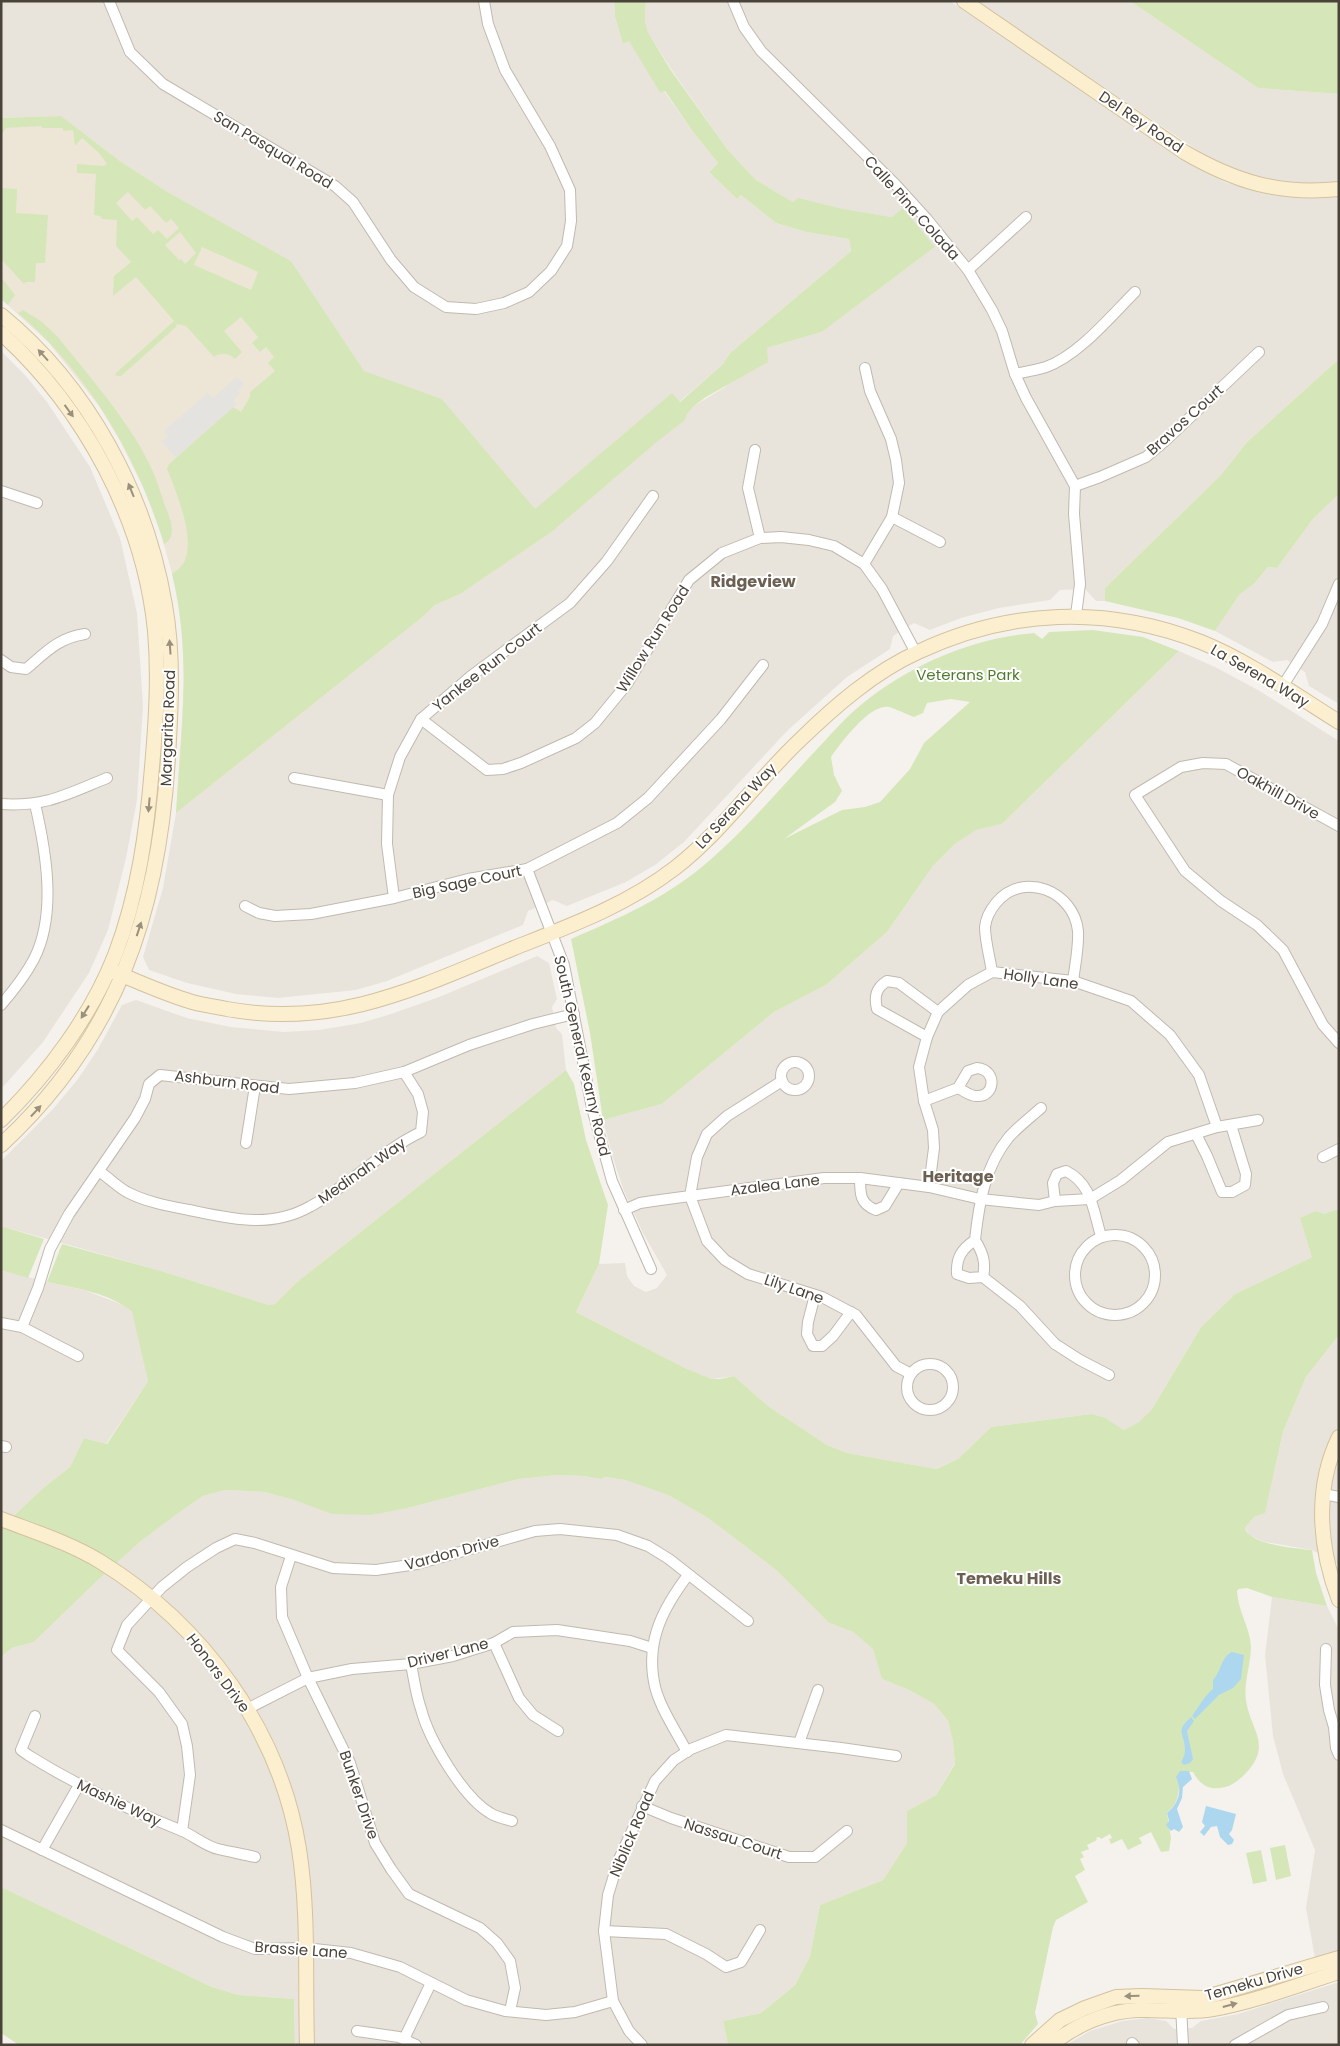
<svg xmlns="http://www.w3.org/2000/svg" width="1340" height="2046" font-family="Poppins,sans-serif">
<style>
.residential{fill:#e9e4db}
.education{fill:#ede6d7}
.green{fill:#d5e7b8;fill-rule:evenodd}
.parking{fill:#e5e3e0}
.water{fill:#add7ee}
.lines{fill:none;stroke-linecap:round;stroke-linejoin:round}
.street-casing{stroke:#c1b9af;stroke-width:12}
.secondary-casing{stroke:#d2c29f;stroke-width:16}
.street{stroke:#fff;stroke-width:10}
.secondary{stroke:#fcefd0;stroke-width:14}
.oneway{fill:#9a907e}
.labels{text-anchor:middle;stroke-width:4;stroke-linejoin:round;paint-order:stroke}
.street-label{font-size:15px;fill:#4a433a;stroke:#fff}
.park-label{font-size:15px;fill:#507a2f;stroke:#fff}
.neighbourhood-label{font-size:16px;font-weight:bold;fill:#6c6052;stroke:#fff}
</style>
<rect width="100%" height="100%" fill="#f5f2ed"/>
<!-- residential -->
<g class="residential">
<path d="M1,1H614L615,17L623,44L629,40L660,93L664,91L693,132L718,163L709,172L737,199L741,195L776,223L806,232L849,239L851,251L730,353L723,364L679,402L672,394L535,510L442,399L364,372L291,261L166,191L120,161L61,116L1,118Z"/>
<path d="M646,1H950L1180,159L1227,183L1278,196H1339V359L1247,442L1221,475L1105,588V601H1096L1085,589L1060,590L1050,600L999,608L961,618L930,630L914,623L904,629L893,636L890,649L847,677L787,731L684,842L655,865L626,882L567,906L553,900L528,911L523,925L387,981L356,990L278,998L236,994L187,983L149,970L143,957L163,888L176,813L420,619L435,605L460,594L553,531L667,433L694,406L725,387L767,348L822,332L935,247L892,217L793,202L756,180L728,150L671,69L648,32L645,20Z"/>
<path d="M976,1H1130L1258,88L1339,94V182L1302,184L1253,177L1203,154Z"/>
<path d="M1,351L25,375L47,402L90,467L120,538L137,613L143,706L137,800L126,858L108,930L89,973L43,1042L1,1089Z"/>
<path d="M1339,494V704L1309,686L1305,672L1287,660L1273,662L1215,631L1240,594L1254,584L1268,567L1277,568L1313,519Z"/>
<path d="M1179,651L1215,667L1258,690L1339,741V1212L1337,1209L1324,1214L1312,1257L1235,1294L1201,1327L1152,1409L1140,1422L1124,1430L1104,1417L1091,1414L991,1427L958,1459L935,1469L847,1453L827,1445L768,1406L734,1376L712,1379L685,1368L576,1312L599,1264L625,1263L627,1276L634,1286L646,1292L657,1288L667,1275L643,1233L624,1191L613,1158L603,1120L662,1104L774,1012L826,985L887,932L933,866L955,844L975,830L1002,824Z"/>
<path d="M537,956L549,963L557,999L552,1007L556,1028L562,1034L566,1070L297,1282L276,1304L269,1305L158,1270L1,1226V1161L53,1109L78,1079L98,1049L122,1005L136,1000L187,1018L231,1027L284,1032L319,1030L361,1023L391,1014L439,997Z"/>
<path d="M1,1270L47,1282L84,1290L126,1306L135,1316L148,1381L106,1444L84,1438L70,1467L42,1489L1,1528Z"/>
<path d="M1339,1335V1565L1312,1550L1265,1542L1250,1536L1245,1528L1254,1517L1265,1512L1283,1432L1306,1377Z"/>
<path d="M557,1475L583,1476L601,1479L604,1477L625,1480L668,1495L708,1518L776,1570L829,1623L853,1632L874,1649L882,1679L909,1690L934,1704L948,1721L953,1742L955,1763L936,1795L907,1811V1843L883,1880L820,1905L810,1956L795,1985L761,2013L723,2021L728,2045H295L294,1999L239,1995L212,1987L1,1887V1657L12,1648L34,1642L98,1580L141,1541L180,1512L203,1496L225,1490L264,1492L294,1500L408,1508L519,1479Z"/>
<path d="M1272,1597L1327,1606L1339,1630V1951L1315,1958L1306,1908L1315,1850L1283,1774L1273,1736L1265,1655Z"/>
<path d="M1339,1982V2045H1066L1090,2031L1122,2021L1148,2018L1166,2021L1174,2029L1192,2028L1201,2021L1238,2014Z"/>
</g>
<!-- education -->
<path class="education" d="M61,116L120,161L166,191L291,261L364,371L442,399L553,531L460,594L435,605L420,619L176,813L185,673L182,629L176,588L161,534L144,489L120,441L99,406L48,342L1,299V118Z"/>
<!-- green -->
<g class="green">
<path d="M614,1H646L645,20L648,32L670,69L728,150L756,180L793,202L798,198L843,209L892,217L903,208L935,247L822,332L767,348L768,362L706,397L694,406L687,414L685,420L658,441L553,531L460,594L435,605L420,619L176,813C181,730 192,657 172,574C177,570 183,566 185,560C195,537 176,491 167,469L169,464L233,407L241,412L250,397V392L275,371L268,363L274,357L266,347L260,352L252,343L258,337L241,317L224,331L242,352L235,359C228,353 221,352 214,357L186,326L177,324L176,327L121,376H117L115,374L174,321L136,277L113,296L114,276L131,262L116,246L117,220L102,219L100,216L94,215L96,174L77,173V164L104,166L107,164L99,153L82,138L75,146L73,130L63,131V128H42L41,126L6,128L1,135V118L61,116L120,161L166,191L291,261L364,371L442,399L535,509L672,393L680,402L723,364L730,353L851,251L849,239L806,232L776,223L741,195L737,199L709,172L718,163L693,132L665,91L660,93L629,41L623,44L615,17ZM128,192L145,210L150,206L166,223L171,219L179,228L167,239L158,230L153,234L137,217L132,221L116,203ZM180,232L196,253L185,264L181,259L179,260L165,245ZM202,247L258,272L251,290L194,265Z"/>
<path d="M1130,1H1339V94L1258,88Z"/>
<path d="M1,188L17,189L16,213L48,215L45,263H36L35,282H26L24,284L1,259Z"/>
<path d="M1,277L15,295L8,305L1,299Z"/>
<path d="M23,310L42,322L58,337C91,379 133,425 154,474C158,484 161,494 164,503C169,516 179,536 164,544C138,457 87,372 18,313Z"/>
<path d="M1339,359V494L1313,519L1277,568L1268,567L1254,584L1240,594L1215,631L1178,618L1105,601V588L1221,475L1247,442Z"/>
<path d="M1093,630L1143,637L1179,651L1002,824L976,830L955,844L933,866L887,932L826,985L774,1012L662,1104L603,1120L590,1033L571,939C619,918 662,900 703,866C745,831 781,787 819,747C833,732 846,717 862,704C910,665 972,638 1034,633L1042,639L1049,632ZM951,699L970,702L924,743L910,769L880,802L865,807L842,810L784,839L835,802L842,791L834,775L831,757C840,744 870,704 888,707C892,707 908,715 914,717L923,713L927,703Z"/>
<path d="M566,1070L574,1084L586,1140L608,1205L599,1264L576,1312L685,1368L712,1379H720L734,1376L768,1406L827,1445L847,1453L936,1469L958,1459L991,1427L1091,1414L1104,1417L1124,1430L1139,1422L1152,1409L1201,1327L1235,1294L1312,1257L1300,1218L1316,1211L1324,1214L1337,1209L1339,1212V1335L1306,1377L1283,1432L1265,1513L1254,1517L1245,1528C1249,1545 1296,1548 1312,1550L1316,1573L1327,1606L1272,1597L1247,1588L1239,1589L1237,1591C1238,1609 1247,1623 1250,1639C1254,1657 1243,1680 1246,1700C1250,1730 1273,1744 1246,1773C1238,1781 1231,1787 1220,1788C1207,1790 1199,1783 1193,1772L1180,1771C1178,1790 1182,1799 1167,1813L1171,1838L1169,1851L1161,1852L1151,1832L1139,1838L1142,1843L1128,1850L1122,1839L1111,1844L1109,1839L1112,1838L1110,1834L1101,1839L1099,1837L1096,1838L1097,1840L1087,1845L1089,1849L1081,1852L1084,1857L1080,1859L1085,1870L1075,1876L1088,1902L1056,1920L1053,1927L1035,2013L1038,2024L1020,2045H728L723,2021L761,2013L795,1985L810,1956L820,1905L883,1880L907,1843V1811L936,1795L955,1764L953,1742L948,1721L934,1704L909,1690L882,1679L873,1649L853,1632L829,1623L776,1570L708,1518L668,1495L625,1480L605,1477L601,1479L583,1476L557,1475L519,1479L408,1508L371,1515L332,1514L294,1500L264,1492L225,1490L203,1496L180,1512L141,1541L98,1580L34,1642L12,1648L1,1657V1528L42,1489L70,1467L84,1438L107,1444L148,1381L132,1312C112,1293 73,1288 47,1282L62,1244L158,1270L269,1305L275,1304L297,1282Z"/>
<path d="M1,1226L44,1239L28,1278L1,1270Z"/>
<path d="M1285,1845L1291,1876L1276,1880L1270,1848Z"/>
<path d="M1261,1850L1267,1881L1253,1884L1246,1853Z"/>
<path d="M1,1887L212,1987L239,1995L294,1999L295,2045H19L1,2033Z"/>
</g>
<!-- parking -->
<path class="parking" d="M237,377L244,385L238,390L240,394L233,400L237,404L176,457L161,441L169,437L164,431L208,393L213,398Z"/>
<!-- water -->
<g class="water">
<path d="M1232,1652L1244,1655L1241,1679L1233,1688L1219,1695L1195,1719L1192,1716C1199,1707 1204,1696 1213,1689V1680C1221,1672 1221,1657 1232,1652Z"/>
<path d="M1191,1717L1194,1721L1187,1731L1193,1759L1190,1763L1184,1765L1181,1762C1183,1759 1185,1754 1185,1750C1185,1733 1174,1732 1191,1717Z"/>
<path d="M1180,1771H1189L1192,1779L1183,1787L1182,1798L1177,1809L1183,1827L1179,1832L1174,1829L1171,1831L1166,1825L1169,1821L1167,1813C1178,1803 1183,1792 1176,1777Z"/>
<path d="M1206,1806L1236,1814L1232,1830L1229,1834L1234,1840L1232,1844L1228,1845L1220,1837L1217,1826L1211,1827L1204,1836L1200,1832L1205,1826L1202,1822Z"/>
</g>
<g class="lines">
<!-- street casing -->
<g class="street-casing">
<g id="street">
<path d="M109,1L130,52L163,84L335,186L353,202L391,260L414,287L446,307L476,309L504,303L529,292L551,271L567,246L571,221L570,190L550,146L505,70L488,24L484,1"/>
<path d="M733,1L744,27L761,51L896,185L926,218L968,270L992,310L1002,331L1015,374L1026,398L1075,486L1074,514L1080,584L1076,615"/>
<path d="M968,270L1026,217"/>
<path d="M1015,374C1025,372 1036,370 1046,367C1078,356 1111,316 1135,292"/>
<path d="M755,450L748,488L760,538"/>
<path d="M1075,486L1100,477L1146,457L1165,441L1259,352"/>
<path d="M1,491L37,503"/>
<path d="M892,517L940,542"/>
<path d="M864,564L892,517L899,483L896,460L891,439L870,391L865,368"/>
<path d="M1,660L11,667L26,669C46,652 58,638 85,634"/>
<path d="M1282,687L1322,624L1339,584"/>
<path d="M421,719L487,770L503,769L521,763L576,738L595,723L627,684L689,580L722,553L760,538L781,537L809,540L834,546L864,564L882,589L916,653"/>
<path d="M294,778L388,795"/>
<path d="M1,804C46,807 67,794 107,778"/>
<path d="M1339,826L1226,764L1203,763L1181,767L1135,795L1185,871L1221,901L1257,925L1283,950L1323,1025L1339,1043"/>
<path d="M527,869L564,965L592,1108L612,1181L651,1269"/>
<path d="M394,898L387,844L388,795L400,757L421,719L471,676L570,603L607,561L653,496"/>
<path d="M245,906L259,913L275,916L311,914L394,898L468,879L527,869L617,823L648,798L721,719L763,665"/>
<path d="M992,972C990,958 985,941 985,927C986,918 991,909 996,903C1023,870 1074,891 1078,931C1079,947 1075,965 1073,981"/>
<path d="M1,1005C14,990 25,976 34,959C57,914 46,851 35,804"/>
<path d="M927,1037L877,1009C874,996 876,988 887,981L899,983L938,1012"/>
<circle cx="795" cy="1076" r="14"/>
<path d="M977,1068C998,1070 995,1098 976,1096C970,1096 964,1091 958,1088L968,1071Z"/>
<path d="M782,1081L727,1116L707,1134L697,1157L690,1196L707,1241L725,1260L748,1274L822,1297L856,1315L896,1366L911,1374"/>
<path d="M924,1101L958,1088"/>
<path d="M1217,1127L1199,1075L1170,1035L1131,1001L1073,981L992,972L968,985L938,1012L927,1037L919,1067L924,1101L933,1130L934,1148L929,1187L980,1199L1039,1205L1055,1201L1090,1199L1121,1180L1168,1142L1217,1127L1258,1120"/>
<path d="M1196,1134L1207,1156L1222,1192H1232L1245,1185L1246,1174L1231,1125"/>
<path d="M246,1143L255,1086"/>
<path d="M1323,1157L1339,1149"/>
<path d="M100,1172C109,1178 118,1187 127,1192C146,1202 168,1206 189,1210C232,1219 271,1229 311,1206C350,1185 381,1151 421,1132L423,1112L418,1094L404,1072"/>
<path d="M860,1178C860,1194 860,1204 876,1210L885,1206L899,1183"/>
<path d="M1055,1201L1053,1183L1057,1174L1066,1171C1092,1184 1093,1210 1101,1236"/>
<path d="M624,1210L640,1203L653,1201L824,1178H860L929,1187"/>
<circle cx="1115" cy="1275" r="40"/>
<path d="M975,1240C983,1253 986,1262 983,1277L969,1278L957,1274C956,1257 962,1249 975,1240C979,1203 985,1166 1009,1137C1019,1126 1031,1117 1041,1108"/>
<path d="M983,1277L1020,1306L1055,1344L1080,1360L1109,1375"/>
<path d="M815,1295L808,1322L807,1334L813,1346H822L833,1336L851,1312"/>
<path d="M1,1323L22,1327L78,1356"/>
<path d="M22,1327L38,1288L50,1249L69,1214L135,1118L145,1099L149,1084L160,1075L289,1089L355,1083L404,1072L469,1045L533,1024L574,1014"/>
<circle cx="930" cy="1387" r="23"/>
<path d="M1,1446L6,1447"/>
<path d="M1323,1494L1339,1497"/>
<path d="M291,1556L281,1587L282,1617L308,1678L350,1763L375,1843L391,1869L409,1894L480,1928L497,1943L510,1961L515,1988L510,2011"/>
<path d="M494,1643L519,1698L533,1715L558,1731"/>
<path d="M1326,1649L1325,1685L1329,1710L1334,1727L1336,1748L1339,1755"/>
<path d="M411,1664C414,1679 416,1695 421,1709C429,1740 463,1797 490,1813C496,1817 505,1819 512,1821"/>
<path d="M247,1709L308,1678L352,1669L411,1664L453,1656L494,1643L513,1632L557,1630L630,1641L652,1648"/>
<path d="M35,1716L21,1750L28,1755C76,1785 127,1809 180,1830C193,1835 205,1846 218,1849C230,1852 243,1854 255,1857"/>
<path d="M799,1743L818,1690"/>
<path d="M687,1752C676,1731 658,1705 654,1682C646,1639 664,1607 688,1575"/>
<path d="M642,1806L671,1818L789,1857H815L847,1831"/>
<path d="M1,1830L223,1937L255,1949L305,1948L351,1953L400,1967L466,2000L505,2011L546,2015L575,2012L613,2001"/>
<path d="M182,1831L190,1775L187,1746L182,1724L159,1692L117,1650L127,1625L162,1587L187,1567L216,1548L235,1539L255,1543L333,1568L376,1570L417,1564L535,1531L560,1529L617,1535L648,1546L669,1559L748,1621"/>
<path d="M42,1850L79,1785"/>
<path d="M604,1931L666,1934L706,1954L726,1967L741,1962L760,1930"/>
<path d="M1181,2006L1183,2045"/>
<path d="M357,2031L399,2037L416,2045"/>
<path d="M404,2039L431,1983"/>
<path d="M1132,2043L1134,2045"/>
<path d="M642,2045L629,2031L613,2001L604,1931L608,1895L619,1859L655,1781L674,1760L691,1749L726,1735L841,1748L896,1756"/>
<path d="M1235,2045L1288,2015L1323,2007"/>
</g>
</g>
<!-- secondary casing -->
<g class="secondary-casing">
<g id="secondary">
<path d="M964,1L1184,152C1236,182 1278,195 1339,189"/>
<path d="M1,315C89,387 146,494 165,605C174,655 171,707 168,758C159,912 117,1038 1,1145"/>
<path d="M1,333C84,408 144,519 155,631C159,677 156,721 152,767C147,831 138,895 115,955C91,1016 48,1074 1,1120"/>
<path d="M109,970C135,980 160,992 186,1000C199,1005 214,1006 227,1009C334,1029 417,988 514,948C570,926 627,905 675,868C723,831 757,780 801,739C835,706 874,672 918,652C1009,609 1106,605 1201,642C1250,662 1294,694 1339,722"/>
<path d="M1339,1437C1314,1488 1319,1548 1339,1600"/>
<path d="M1,1519C35,1532 70,1543 101,1562C203,1625 280,1730 299,1849C309,1913 305,1980 307,2045"/>
<path d="M1032,2045L1060,2020L1085,2008L1116,1997L1142,1996L1203,1998L1339,1958"/>
<path d="M1051,2045C1075,2025 1107,2011 1138,2010C1164,2009 1189,2014 1214,2009C1257,2001 1298,1985 1339,1972"/>
</g>
</g>
<!-- street -->
<use href="#street" class="street"/>
<!-- secondary -->
<use href="#secondary" class="secondary"/>
</g>
<!-- one-way arrows -->
<defs><path id="oneway-solid" d="M-6-.8H1V-3.2L6.5 0L1 3.2V.8H-6Z" transform="scale(1.25)"/></defs>
<g class="oneway">
<use href="#oneway-solid" transform="translate(43 355) rotate(-132)"/>
<use href="#oneway-solid" transform="translate(69 411) rotate(54)"/>
<use href="#oneway-solid" transform="translate(131 490) rotate(-112)"/>
<use href="#oneway-solid" transform="translate(170 647) rotate(-94)"/>
<use href="#oneway-solid" transform="translate(149 805) rotate(95)"/>
<use href="#oneway-solid" transform="translate(139 929) rotate(-72)"/>
<use href="#oneway-solid" transform="translate(85 1012) rotate(122)"/>
<use href="#oneway-solid" transform="translate(36 1111) rotate(-47)"/>
<use href="#oneway-solid" transform="translate(1132 1996) rotate(178)"/>
<use href="#oneway-solid" transform="translate(1230 2005) rotate(-15)"/>
</g>
<g class="labels">
<!-- street labels -->
<g class="street-label">
<text transform="translate(1141 122) rotate(34)" y="5">Del Rey Road</text>
<text transform="translate(273 150) rotate(31)" y="5">San Pasqual Road</text>
<text transform="translate(912 208) rotate(48)" y="5">Calle Pina Colada</text>
<text transform="translate(1185 420) rotate(-42)" y="5">Bravos Court</text>
<text transform="translate(653 639) rotate(-58)" y="5">Willow Run Road</text>
<text transform="translate(487 667) rotate(-38)" y="5">Yankee Run Court</text>
<text transform="translate(1260 676) rotate(30)" y="5">La Serena Way</text>
<text transform="translate(168 728) rotate(-88)" y="5">Margarita Road</text>
<text transform="translate(1278 793) rotate(29)" y="5">Oakhill Drive</text>
<text transform="translate(736 806) rotate(-47)" y="5">La Serena Way</text>
<text transform="translate(467 882) rotate(-12)" y="5">Big Sage Court</text>
<text transform="translate(1041 979) rotate(8)" y="5">Holly Lane</text>
<text transform="translate(582 1056) rotate(77)" y="5">South General Kearny Road</text>
<text transform="translate(227 1082) rotate(7)" y="5">Ashburn Road</text>
<text transform="translate(362 1171) rotate(-35)" y="5">Medinah Way</text>
<text transform="translate(775 1185) rotate(-7)" y="5">Azalea Lane</text>
<text transform="translate(794 1289) rotate(19)" y="5">Lily Lane</text>
<text transform="translate(452 1553) rotate(-15)" y="5">Vardon Drive</text>
<text transform="translate(448 1653) rotate(-14)" y="5">Driver Lane</text>
<text transform="translate(218 1673) rotate(53)" y="5">Honors Drive</text>
<text transform="translate(359 1795) rotate(71)" y="5">Bunker Drive</text>
<text transform="translate(119 1803) rotate(25)" y="5">Mashie Way</text>
<text transform="translate(632 1834) rotate(-67)" y="5">Niblick Road</text>
<text transform="translate(733 1839) rotate(18)" y="5">Nassau Court</text>
<text transform="translate(301 1950) rotate(4)" y="5">Brassie Lane</text>
<text transform="translate(1254 1982) rotate(-16)" y="5">Temeku Drive</text>
</g>
<!-- park labels -->
<g class="park-label">
<text x="968" y="680">Veterans Park</text>
</g>
<!-- neighbourhood labels -->
<g class="neighbourhood-label">
<text x="753" y="587">Ridgeview</text>
<text x="958" y="1182">Heritage</text>
<text x="1009" y="1584">Temeku Hills</text>
</g>
</g>
<!-- border -->
<rect width="1340" height="2046" fill="none" stroke="#4a433a" stroke-width="5"/>
</svg>
